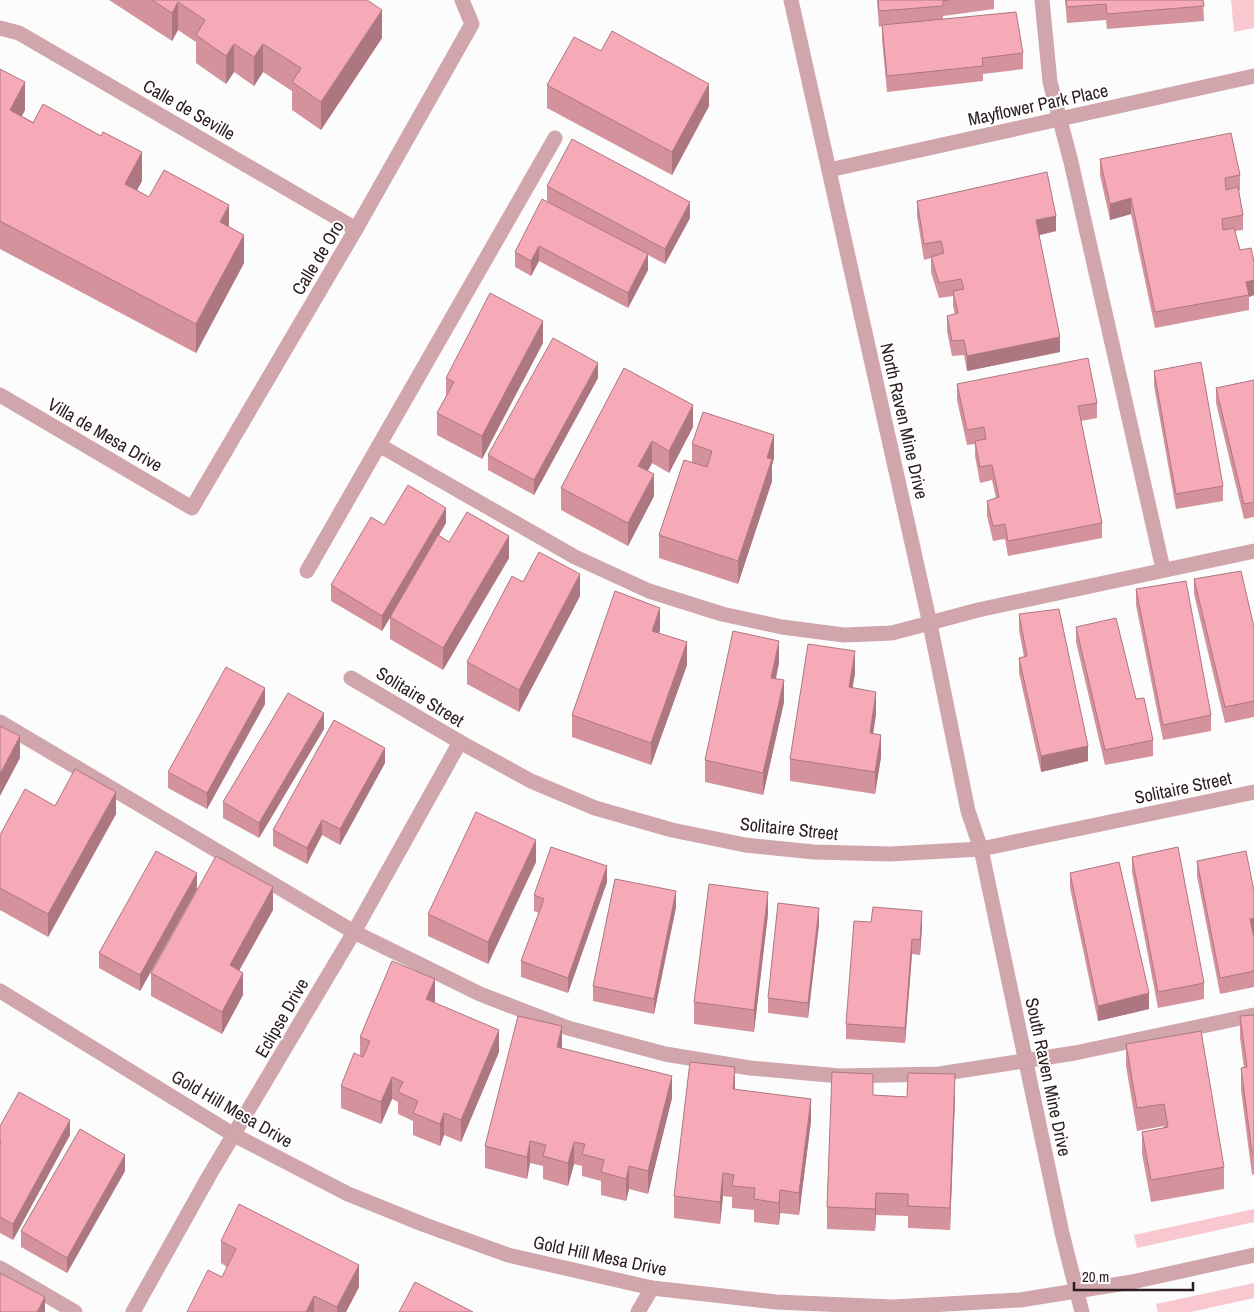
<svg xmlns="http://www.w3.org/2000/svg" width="1254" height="1312" font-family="'Archivo Narrow',sans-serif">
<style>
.green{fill:#f9c7cf}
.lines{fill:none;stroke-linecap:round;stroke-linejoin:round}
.minor{stroke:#d0a5ab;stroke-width:15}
.wall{fill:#d4929d}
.shaded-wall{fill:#ac7780}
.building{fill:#f6aab7;stroke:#ac7780}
.labels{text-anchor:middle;stroke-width:4;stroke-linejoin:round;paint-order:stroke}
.street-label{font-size:18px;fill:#2c1d1f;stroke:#fff}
</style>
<rect width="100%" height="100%" fill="#fcfcfc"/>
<!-- green -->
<g class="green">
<path d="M1231,0H1254V28L1234,32Z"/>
<path d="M1254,1209V1222L1137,1248L1134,1235Z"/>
<path d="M1254,1283V1298L1191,1312H1158L1156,1304Z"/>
</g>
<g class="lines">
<!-- minor -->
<g class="minor">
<path d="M791,0L930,624L968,811L981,849L1062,1233L1082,1312"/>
<path d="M1042,0L1050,82L1071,162L1163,569"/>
<path d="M0,28L19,33L356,229"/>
<path d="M829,170L1254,76"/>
<path d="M0,395L192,508L356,229L472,24L462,0"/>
<path d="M379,445L575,557L649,591L722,614L782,627L844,635L892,633L978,610L1254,551"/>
<path d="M307,571L555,138"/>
<path d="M351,678L460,742L531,781L595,808L672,830L745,845L814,852L890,854L981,849L1254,792"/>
<path d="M0,722L354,932L480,994L568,1028L665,1054L750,1068L840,1076L939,1074L1075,1053L1254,1015"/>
<path d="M0,991L234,1135L348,1194L425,1225L508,1255L652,1288L776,1302L893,1307L1020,1300L1132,1282L1254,1255"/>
<path d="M0,1268L75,1312"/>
<path d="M133,1312L209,1176L354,932L460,742"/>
<path d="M638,1312L652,1288"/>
</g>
</g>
<!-- wall -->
<g class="wall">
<path d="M109,0H367L382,38L321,130L292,110V91L263,72L254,86L234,72L226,84L196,63V42L178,30L172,41Z"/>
<path d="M877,0H994V9L943,16V19L1023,53V69L983,74V81L887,92L882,40V26L879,27Z"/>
<path d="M1065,0H1203L1204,21L1107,29L1106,20L1067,23Z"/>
<path d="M601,51L709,106L672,175L547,108V85Z"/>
<path d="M0,69L25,110L22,116L142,181L137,190L149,197L229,227L244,263L196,353L0,249Z"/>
<path d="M1100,159L1240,175V190L1239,191L1243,215V230L1235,231L1240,250L1254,262V295L1249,297V310L1155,328L1131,214L1110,220L1100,175Z"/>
<path d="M547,186L690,218L665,264L648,255V270L628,308L539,261L531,276L515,267V252L547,202Z"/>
<path d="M917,201L1056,231L1039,235L1060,352L967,371L964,355L952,356L947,331V316L955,314L953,306V296L939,298L931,272V258L924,260L917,216Z"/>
<path d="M543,343L482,459L437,435V413L446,396V378Z"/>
<path d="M624,368L693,427L669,473L652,463L648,471L654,496L628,546L561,510V488Z"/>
<path d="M1154,371L1223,486V501L1176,509L1154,386Z"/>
<path d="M598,378L534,495L488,470V455Z"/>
<path d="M1254,380V517L1244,519L1216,403V388Z"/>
<path d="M957,384L1097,403V418L1081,421L1102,523V538L1008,556L1005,539L993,541L987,516V501L996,498L992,480L980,483L975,456V444L967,445L957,400Z"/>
<path d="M692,444L774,458L772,465V481L738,584L659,558V535L692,463Z"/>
<path d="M446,523L439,535L449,542L509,558L443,670L390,639V618L382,631L331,601V585L384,525Z"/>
<path d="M1194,579L1254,627V717L1225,723L1194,594Z"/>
<path d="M523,582L580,596L519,712L467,684V662Z"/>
<path d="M1136,589L1211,715V731L1163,740L1136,605Z"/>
<path d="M1019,614L1088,761L1041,772L1019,673V658L1024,657L1019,630Z"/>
<path d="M1076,627L1136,699L1153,740V756L1105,765L1076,642Z"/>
<path d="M660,630L659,633L687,665L651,765L572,737V715Z"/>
<path d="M779,663L776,678L784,702L763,795L705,782V760Z"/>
<path d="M855,673L852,688L876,714L873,734L881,757L875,794L790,781V759Z"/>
<path d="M265,704L207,809L168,788V772Z"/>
<path d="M324,729L259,838L223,818V802Z"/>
<path d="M385,763L340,845L322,835L307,864L273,846V830Z"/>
<path d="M55,806L116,814L48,937L0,910V835Z"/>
<path d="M1132,857L1204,983V999L1158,1008L1132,872Z"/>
<path d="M1197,861L1254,934H1253L1254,938V987L1220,994L1197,876Z"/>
<path d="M536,862L488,964L428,936V914Z"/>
<path d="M1070,873L1149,1009L1098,1021L1070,888Z"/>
<path d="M607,882L568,993L521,977V961L539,913L534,911V895Z"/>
<path d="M197,889L140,991L99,968V953Z"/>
<path d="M676,907L654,1014L593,1001V986Z"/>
<path d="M273,910L239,970L243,995L222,1034L151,996V973Z"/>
<path d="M768,914L754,1032L694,1024V1002Z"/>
<path d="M819,924L808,1018L768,1013V998Z"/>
<path d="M922,927L920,955L912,954L905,1043L846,1039V1024Z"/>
<path d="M435,1001L434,1003L499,1052L461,1142L444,1135L440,1146L413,1135V1121L398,1114V1102L392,1099L381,1124L341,1108V1086L360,1056V1037Z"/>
<path d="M1254,1015V1174L1252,1175L1241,1090V1068H1244L1240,1038V1016Z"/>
<path d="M1126,1044L1224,1167V1189L1151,1202L1142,1154V1132L1164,1128V1126L1137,1131L1126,1066Z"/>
<path d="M562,1048L672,1098L648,1194L629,1189L626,1201L601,1195V1181L582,1176V1166L574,1164L568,1186L543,1179V1166L530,1163L527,1179L485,1168V1146Z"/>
<path d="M735,1089L811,1121L799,1215L780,1213L779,1225L754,1222V1210L732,1208V1197L723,1196L720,1224L674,1218V1196Z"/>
<path d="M873,1095L907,1097H955L950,1230L908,1228V1216L876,1215L875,1231L827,1229V1207Z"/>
<path d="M0,1126L70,1135L13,1240L0,1233Z"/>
<path d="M125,1171L67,1273L21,1247V1231Z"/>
<path d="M221,1241L359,1287L346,1312H187L222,1277L227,1267L221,1263Z"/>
</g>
<!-- shaded-wall -->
<g class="shaded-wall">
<path d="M178,2V30L172,41V13Z"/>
<path d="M382,10V38L321,130V102Z"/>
<path d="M234,44V72L226,84V56Z"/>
<path d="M263,44V72L254,86V57Z"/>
<path d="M25,82V110L10,138V110Z"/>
<path d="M709,84V106L672,175V152Z"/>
<path d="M142,152V181L125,212V184Z"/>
<path d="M1131,198V214L1110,220V204Z"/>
<path d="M690,202V218L665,264V249Z"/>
<path d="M229,205V233L220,222Z"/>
<path d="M1056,216V231L1036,236V220Z"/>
<path d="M244,235V263L196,353V324Z"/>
<path d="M539,246V261L531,276V261Z"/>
<path d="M648,254V270L628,308V293Z"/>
<path d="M1254,280V295L1249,297L1246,282Z"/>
<path d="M543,321V343L482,459V436Z"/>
<path d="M1060,337V352L967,371V356Z"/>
<path d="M598,363V378L534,495V480Z"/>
<path d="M693,405V427L669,473V451Z"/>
<path d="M774,435V458L772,465V481L738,584V561L767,458Z"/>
<path d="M652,441V463L638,488V466Z"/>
<path d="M654,474V496L628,546V523Z"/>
<path d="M446,508V523L382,631V616Z"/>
<path d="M509,536V558L443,670V648Z"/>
<path d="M580,574V596L519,712V690Z"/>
<path d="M660,608V630L652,653V631Z"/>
<path d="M779,641V663L771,700V678Z"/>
<path d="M687,642V665L651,765V743Z"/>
<path d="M855,651V673L849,710V687Z"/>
<path d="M784,680V702L763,795V773Z"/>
<path d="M265,688V704L207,809V793Z"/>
<path d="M876,692V714L870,755V733Z"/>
<path d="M324,713V729L259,838V823Z"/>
<path d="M881,735V757L875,794V772Z"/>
<path d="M20,736V758L0,796V774Z"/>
<path d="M1088,746V761L1041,772V756Z"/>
<path d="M385,748V763L340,845V829Z"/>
<path d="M116,792V814L48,937V914Z"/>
<path d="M322,820V835L307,864V848Z"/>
<path d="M536,840V862L488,964V942Z"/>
<path d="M607,866V882L568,993V978Z"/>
<path d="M197,873V889L140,991V975Z"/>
<path d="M273,887V910L230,987V965Z"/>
<path d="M676,891V907L654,1014V999Z"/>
<path d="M768,892V914L754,1032V1010Z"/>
<path d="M819,908V924L808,1018V1003Z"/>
<path d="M922,911V927L920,955V940Z"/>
<path d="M1254,918V934L1250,935V919Z"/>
<path d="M912,939V954L905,1043V1028Z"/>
<path d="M243,973V995L222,1034V1012Z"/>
<path d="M435,979V1001L426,1021V999Z"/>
<path d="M1149,993V1009L1098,1021V1006Z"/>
<path d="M562,1026V1049L557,1047Z"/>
<path d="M499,1030V1052L461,1142V1120Z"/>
<path d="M735,1067V1090L733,1089Z"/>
<path d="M955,1074V1097L950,1230V1208Z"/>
<path d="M672,1076V1098L648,1194V1171Z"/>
<path d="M392,1077V1099L381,1124V1102Z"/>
<path d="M811,1099V1121L799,1215V1193Z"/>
<path d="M444,1113V1135L440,1146V1124Z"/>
<path d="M70,1120V1135L13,1240V1224Z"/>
<path d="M530,1141V1163L527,1179V1157Z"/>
<path d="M574,1142V1164L568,1186V1163Z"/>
<path d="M125,1155V1171L67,1273V1258Z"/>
<path d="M629,1166V1189L626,1201V1179Z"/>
<path d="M723,1173V1196L720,1224V1202Z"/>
<path d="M780,1190V1213L779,1225V1203Z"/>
<path d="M876,1193V1215L875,1231V1209Z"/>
<path d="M359,1265V1287L346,1312H337V1307Z"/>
<path d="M314,1296V1312H306Z"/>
<path d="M45,1297V1312H37Z"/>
</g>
<!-- building -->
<g class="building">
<path d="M152,0H367L382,10L321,102L292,82L301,68L263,44L254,57L234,44L226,56L196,35L205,20L178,2L172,13Z"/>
<path d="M878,0H949L943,1V6L879,11Z"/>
<path d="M1066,0H1203L1204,6L1107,14L1106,4L1067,7Z"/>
<path d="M1016,12L1023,53L982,58L983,66L887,76L882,25Z"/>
<path d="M612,31L709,84L672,152L547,85L574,37L601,51Z"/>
<path d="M0,69L25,82L10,110L33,123L43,104L101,136L103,132L142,152L125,184L149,197L164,170L229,205L220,222L244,235L196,324L0,221Z"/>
<path d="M1231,133L1240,175L1225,178L1226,190L1238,187L1243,215L1222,219L1223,230L1234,228L1240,250L1251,248L1254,262V280L1246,282L1249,295L1155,312L1131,198L1110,204L1100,159Z"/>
<path d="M572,139L690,202L665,249L547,186Z"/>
<path d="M1047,172L1056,216L1036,220L1060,337L967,356L964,340L952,341L947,316L958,313L953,291L964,289L961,279L939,283L931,257L944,253L941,241L924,244L917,201Z"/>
<path d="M542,199L648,254L628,293L539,246L531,261L515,252Z"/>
<path d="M490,293L543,321L482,436L437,413L454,382L446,378Z"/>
<path d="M553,338L598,363L534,480L488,455Z"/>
<path d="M1088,358L1097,403L1078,406L1102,523L1008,541L1005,524L993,526L987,501L999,497L992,465L980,467L975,441L986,439L984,427L967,430L957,384Z"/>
<path d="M1201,362L1223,486L1176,494L1154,371Z"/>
<path d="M624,368L693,405L669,451L652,441L638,466L654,474L628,523L561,488Z"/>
<path d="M1254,380V502L1244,504L1216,388Z"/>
<path d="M703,412L774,435L767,458L772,459L738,561L659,535L684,460L707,467L712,451L692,444Z"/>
<path d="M408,485L446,508L382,616L331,585L371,517L384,525Z"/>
<path d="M467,512L509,536L443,648L390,617L438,535L449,542Z"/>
<path d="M539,552L580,574L519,690L467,662L512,576L523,582Z"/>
<path d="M1241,571L1254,627V701L1225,707L1194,579Z"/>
<path d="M1186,581L1211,715L1163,725L1136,589Z"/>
<path d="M615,591L660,608L652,631L687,642L651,743L572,715Z"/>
<path d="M1059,609L1088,746L1041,756L1019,658L1027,656L1019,614Z"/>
<path d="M1116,618L1136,699L1144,698L1153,740L1105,750L1076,627Z"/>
<path d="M733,631L779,641L771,678L784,680L763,773L705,760Z"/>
<path d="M808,644L855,651L849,687L876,692L870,733L881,735L875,772L790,759Z"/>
<path d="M226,667L265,688L207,793L168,772Z"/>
<path d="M288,693L324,713L259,823L223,802Z"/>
<path d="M334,720L385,748L340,829L322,820L307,848L273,830Z"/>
<path d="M0,726L20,736L0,774Z"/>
<path d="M75,769L116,792L48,914L0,888V835L25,789L55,806Z"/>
<path d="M476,812L536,840L488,942L428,914Z"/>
<path d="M551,847L607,866L568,978L521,961L544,899L534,895Z"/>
<path d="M1178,847L1204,983L1158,992L1132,857Z"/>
<path d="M156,851L197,873L140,975L99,953Z"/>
<path d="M1246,851L1254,891V918L1250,919L1254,938V971L1220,978L1197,861Z"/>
<path d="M216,856L273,887L230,965L243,973L222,1012L151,973Z"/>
<path d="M1119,862L1149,993L1098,1006L1070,873Z"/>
<path d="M615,879L676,891L654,999L593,986Z"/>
<path d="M709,884L768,892L754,1010L694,1002Z"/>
<path d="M778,903L819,908L808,1003L768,998Z"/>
<path d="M873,907L922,911L920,940L912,939L905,1028L846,1024L854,921L871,922Z"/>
<path d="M392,961L435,979L426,999L499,1030L461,1120L444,1113L440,1124L413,1113L418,1101L398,1092L403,1082L392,1077L381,1102L341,1086L354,1053L363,1057L370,1041L360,1037Z"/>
<path d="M1254,1015V1152H1252L1241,1068L1247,1067L1240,1016Z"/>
<path d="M518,1016L562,1026L557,1047L672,1076L648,1171L629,1166L626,1179L601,1172L604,1160L582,1154L585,1144L574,1142L568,1163L543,1156L546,1145L530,1141L527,1157L485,1146Z"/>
<path d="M1201,1031L1224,1167L1151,1180L1142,1132L1168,1127L1164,1104L1137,1108L1126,1044Z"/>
<path d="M690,1062L735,1067L733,1089L811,1099L799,1193L780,1190L779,1203L754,1199L755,1188L732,1186L734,1175L723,1173L720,1202L674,1196Z"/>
<path d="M832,1072L873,1074V1095L907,1097L908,1073L955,1074L950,1208L908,1206V1194L876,1193L875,1209L827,1207Z"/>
<path d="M19,1092L70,1120L13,1224L0,1217V1144L1,1142H0V1126Z"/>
<path d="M80,1129L125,1155L67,1258L21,1231Z"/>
<path d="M239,1204L359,1265L337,1307L314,1296L306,1312H187L208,1270L222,1277L236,1249L221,1241Z"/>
<path d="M0,1273L45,1297L37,1312H0Z"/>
<path d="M415,1282L473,1312H399Z"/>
</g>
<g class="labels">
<!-- street labels -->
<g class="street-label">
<text transform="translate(1038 105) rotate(-12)" y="6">Mayflower Park Place</text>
<text transform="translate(189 110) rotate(30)" y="6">Calle de Seville</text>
<text transform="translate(318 258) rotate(-59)" y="6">Calle de Oro</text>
<text transform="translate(904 421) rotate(77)" y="6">North Raven Mine Drive</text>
<text transform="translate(105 435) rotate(30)" y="6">Villa de Mesa Drive</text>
<text transform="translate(420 697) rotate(31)" y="6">Solitaire Street</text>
<text transform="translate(1183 788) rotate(-12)" y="6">Solitaire Street</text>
<text transform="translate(789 829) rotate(6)" y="6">Solitaire Street</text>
<text transform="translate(282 1018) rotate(-60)" y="6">Eclipse Drive</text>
<text transform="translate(1048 1077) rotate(78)" y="6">South Raven Mine Drive</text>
<text transform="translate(232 1109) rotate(30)" y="6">Gold Hill Mesa Drive</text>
<text transform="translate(600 1256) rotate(12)" y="6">Gold Hill Mesa Drive</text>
</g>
</g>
<!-- scale -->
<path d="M1074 1282v8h119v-8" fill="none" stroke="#2c1d1f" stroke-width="2.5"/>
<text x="1082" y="1282" font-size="15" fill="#2c1d1f" stroke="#ffffff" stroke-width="4" paint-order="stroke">20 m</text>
</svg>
